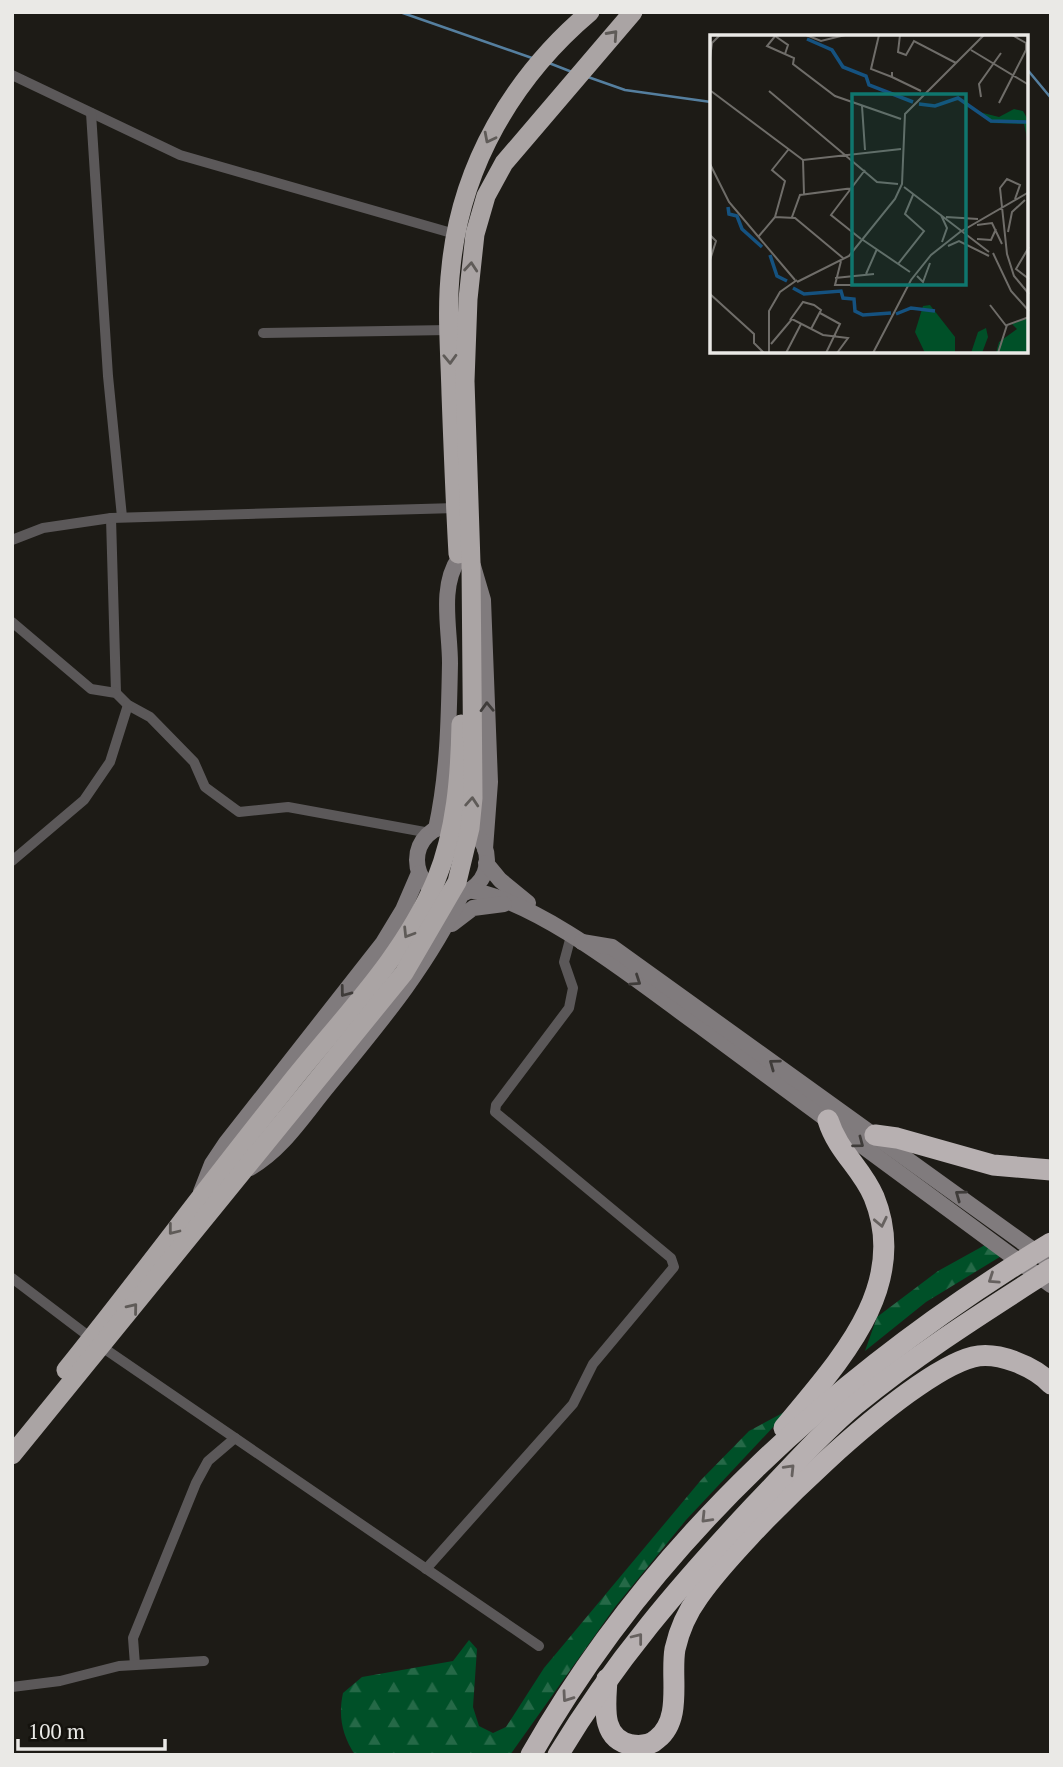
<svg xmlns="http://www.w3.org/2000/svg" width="1063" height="1767" font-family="'PT Serif',serif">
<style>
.forest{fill:url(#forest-firs)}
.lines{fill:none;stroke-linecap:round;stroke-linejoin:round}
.stream{stroke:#557f9f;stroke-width:2.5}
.minor{stroke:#5b5859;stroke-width:10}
.secondary{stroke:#807b7d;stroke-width:16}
.trunk{stroke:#aaa4a4;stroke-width:19}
.motorway{stroke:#b7b0b1;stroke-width:21}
.oneway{stroke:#5f5b58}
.oneway2{stroke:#3f3c3a}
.oneway3{stroke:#66615f}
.inset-river{fill:none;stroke:#155280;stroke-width:3.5}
.inset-road{fill:none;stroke:#6f6d69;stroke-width:2}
.view{fill:#0f766e;fill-opacity:0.15;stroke:#0f766e;stroke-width:3.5}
.inset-edge{fill:none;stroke:#eae9e6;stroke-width:3.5}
</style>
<defs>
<pattern id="forest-firs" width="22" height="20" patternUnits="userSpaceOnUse" patternTransform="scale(1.75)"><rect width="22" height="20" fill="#005028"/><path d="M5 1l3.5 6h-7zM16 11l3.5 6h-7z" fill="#256947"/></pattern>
</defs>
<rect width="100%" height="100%" fill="#1d1b16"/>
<!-- forest -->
<g class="forest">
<path d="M985,1245L1003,1255L926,1302L865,1351L877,1317L938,1271Z"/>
<path d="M790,1409L686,1520L615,1607L510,1755H355C342,1735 338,1716 343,1693L362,1677L453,1661L469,1640L477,1649L473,1707L479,1726L493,1733L506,1727L544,1668L701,1480L749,1431Z"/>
</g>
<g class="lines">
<!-- stream -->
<g class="stream">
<path d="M400,12L532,58"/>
<path d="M948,37H987"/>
<path d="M549,63L572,72"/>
<path d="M1026,68L1051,98"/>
<path d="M588,77L625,90L711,102"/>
</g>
<!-- minor -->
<g class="minor">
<path d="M12,75L180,155L455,234"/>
<path d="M91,113L108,376L122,517"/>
<path d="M263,333L449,330"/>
<path d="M111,518L116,693"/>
<path d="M12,540L43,528L111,518L456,508"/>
<path d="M12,622L91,689L116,693L128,705L150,717L194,762L205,787L239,812L288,807L430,833"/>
<path d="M12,861L84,800L110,762L128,705"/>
<path d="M12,1278L91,1338"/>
<path d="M102,1347L539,1646"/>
<path d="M426,1569L573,1404L593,1364L674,1267L671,1258L495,1112L496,1105L569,1008L573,988L564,962L571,936"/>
<path d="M135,1665L133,1638L196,1483L208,1461L235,1438"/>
<path d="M12,1687L60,1681L119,1666L204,1661"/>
</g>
<!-- secondary -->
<g class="secondary">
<path d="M473,566L483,600L490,782L485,849"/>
<circle cx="452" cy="860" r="35"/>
<path d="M436,829C448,775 449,718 450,663C450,629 439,587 459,558"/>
<path d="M486,863L500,880L528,903"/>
<path d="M468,890C539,900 641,984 700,1026C817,1112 934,1199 1051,1285"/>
<path d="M452,924L473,908L504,904"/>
<path d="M582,942L612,947L1043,1257"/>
<path d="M250,1168C283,1149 304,1115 328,1086C378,1025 429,965 462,893"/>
<path d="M201,1192L212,1164L226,1143L383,943L403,910L419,873"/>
</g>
<!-- trunk -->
<g class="trunk">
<path d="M458,554C455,501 453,448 451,394C450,352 446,309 451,267C461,166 513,77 590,12"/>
<path d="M66,1370C141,1277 212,1180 288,1086C340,1020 403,959 436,880C456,831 460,776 461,724"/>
<path d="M12,1455L404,973L457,882L470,828L473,798L471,563L465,381L468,299L475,234L486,196L504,163L633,12"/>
</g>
<!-- motorway -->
<g class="motorway">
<path d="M875,1135L897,1138L993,1165L1051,1170"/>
<path d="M784,1428C837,1363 911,1288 874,1197C862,1168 838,1152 828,1120"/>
<path d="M607,1679C606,1703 599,1739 632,1745C641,1746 651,1745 657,1739C683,1719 670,1677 675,1649C679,1631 688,1611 699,1596C741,1536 906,1374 973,1357C997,1351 1034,1366 1051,1384"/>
<path d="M531,1755C653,1540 841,1370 1051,1243"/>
<path d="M558,1755C614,1662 680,1585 754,1506C787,1472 819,1435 855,1405C917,1354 984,1312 1051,1269"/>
</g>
</g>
<!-- one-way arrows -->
<defs><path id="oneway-chevron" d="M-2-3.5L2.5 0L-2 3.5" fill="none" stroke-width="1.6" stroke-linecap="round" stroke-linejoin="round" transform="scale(1.75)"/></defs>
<g class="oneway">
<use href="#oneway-chevron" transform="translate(613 35) rotate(-48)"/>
<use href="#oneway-chevron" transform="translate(489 138) rotate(117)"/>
<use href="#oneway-chevron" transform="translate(471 267) rotate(-85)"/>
<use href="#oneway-chevron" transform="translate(450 359) rotate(88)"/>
<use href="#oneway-chevron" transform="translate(472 802) rotate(-86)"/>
<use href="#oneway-chevron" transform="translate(408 933) rotate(122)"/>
<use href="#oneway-chevron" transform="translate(173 1230) rotate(128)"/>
<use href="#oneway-chevron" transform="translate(133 1308) rotate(-51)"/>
</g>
<g class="oneway2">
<use href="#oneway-chevron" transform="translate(487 707) rotate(-92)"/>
<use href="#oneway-chevron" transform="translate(636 981) rotate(34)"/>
<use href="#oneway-chevron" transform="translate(345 992) rotate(127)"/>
<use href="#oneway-chevron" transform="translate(774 1064) rotate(-144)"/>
<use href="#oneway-chevron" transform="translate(859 1143) rotate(37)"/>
<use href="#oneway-chevron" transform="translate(960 1195) rotate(-144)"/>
</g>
<g class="oneway3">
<use href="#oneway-chevron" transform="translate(881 1222) rotate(78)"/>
<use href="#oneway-chevron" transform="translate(993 1279) rotate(146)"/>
<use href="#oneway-chevron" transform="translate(790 1469) rotate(-46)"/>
<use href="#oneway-chevron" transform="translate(706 1518) rotate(134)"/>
<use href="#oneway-chevron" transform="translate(638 1638) rotate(-52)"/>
<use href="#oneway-chevron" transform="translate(567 1697) rotate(125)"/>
</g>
<!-- overview -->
<g transform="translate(710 35)">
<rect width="318" height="318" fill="#1d1b16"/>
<path d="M304,74L313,76L318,85V107L314,89L281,88L265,76L289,82ZM220,270L245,302V318H215L205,297L213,271ZM318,283V318H286L289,307L307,294L302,289ZM276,293L278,302L272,318H261L268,297Z" fill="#005028"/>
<path class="inset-river" d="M97,4L122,15L133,32L156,41L159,50L203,67M209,69L225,71L248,63L281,86L319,87M18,172L19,179L27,181L32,194L52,212M60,220L67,241L77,246M83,253L94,259L131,256L133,263L144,264L145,276L153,280L181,278M186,279L201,273L225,276"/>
<path class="inset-road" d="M66,0L57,11L84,23L83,29L125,61L191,84M96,0L111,6L135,0M169,0L161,34L182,42M190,0L188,17L196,20L204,6L246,28M65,1L78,10L75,19M261,15L319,50M0,23L2,8L10,0M182,37V42L211,56M1,56L93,125L191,114M59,56L167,147L188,149M271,62L269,49L291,18M289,68L316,15V8L302,0M152,71L155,115M93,125L94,159M0,129L19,167L85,245M194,152L279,217M305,164L310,150L297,144L290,153L297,219L304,241L319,259M231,180L237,193L232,207M65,182L75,146L62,135L78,115M82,182L90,160L143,153M236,182L268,184M267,190L282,188L292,209M298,197L302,177L315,165M0,200L6,206L0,225M49,201L65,182L85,183L133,223M151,204L121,180L155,135M267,204L281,205L286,194M153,205L200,237M238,211L249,206L279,221M319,212L306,234L319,244M283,218L301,256L319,276M131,226L125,250H150M188,229L214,196L195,179L203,160M156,239L167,214M207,241L213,247L220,228M125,243L164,239M87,247L139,221L185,164L192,149L195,79L274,0M0,259L44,299V308L54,318M280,270L297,292M110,278L130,289L116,318M80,285L93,267L104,270L111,275L101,294M61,309L82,284L113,300L138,303L127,318M59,318V276L70,257L87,245M76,318L91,289M163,318L201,245L221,220L250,197L319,157M288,318L297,290L319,282"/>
<path class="view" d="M142,59H256V250H142Z"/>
<rect width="318" height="318" class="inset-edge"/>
</g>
<!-- border -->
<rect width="1063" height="1767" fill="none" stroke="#eae9e6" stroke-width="28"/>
<!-- scale -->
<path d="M18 1739v10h147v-10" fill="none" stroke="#eae9e6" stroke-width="3.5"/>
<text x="28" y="1739" font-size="21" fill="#eae9e6" stroke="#14120d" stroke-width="5" paint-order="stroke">100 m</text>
</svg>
